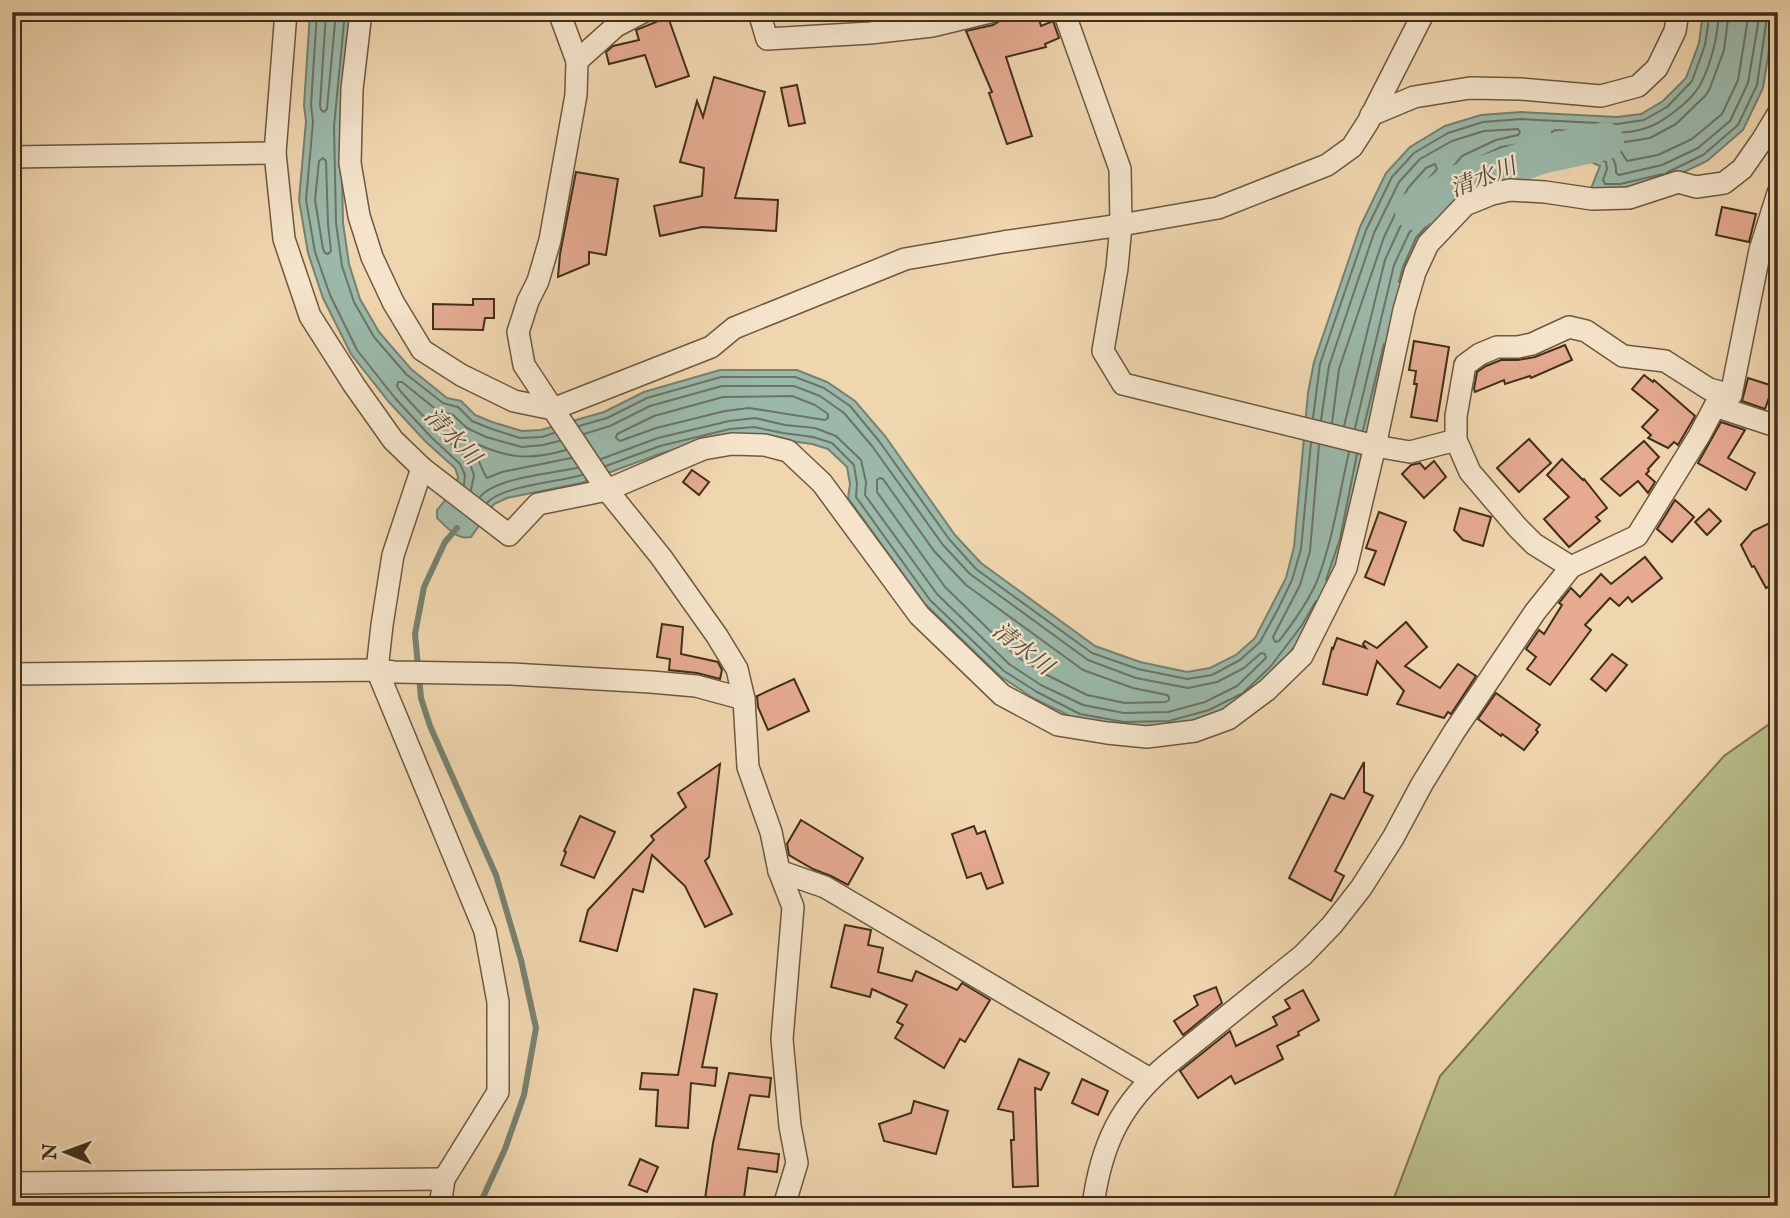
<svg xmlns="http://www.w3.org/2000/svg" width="1790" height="1218" font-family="'IM FELL English','Noto Serif JP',serif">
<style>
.green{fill:#babe8b;stroke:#7d7652;stroke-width:2}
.water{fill:#9ab9ab;stroke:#768271;stroke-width:2}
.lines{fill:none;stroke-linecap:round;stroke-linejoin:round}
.shore{stroke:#6d7462;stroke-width:2}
.stream{stroke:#768271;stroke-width:6}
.river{stroke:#9ab9ab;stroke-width:38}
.building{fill:#e5aa90;stroke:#402f1a;stroke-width:2}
.minor-casing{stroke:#6c593f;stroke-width:24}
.minor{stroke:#f5e4cb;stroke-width:21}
.labels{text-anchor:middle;stroke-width:5;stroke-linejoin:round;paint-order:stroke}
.water-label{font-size:23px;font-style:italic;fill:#524b37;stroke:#f5e4cb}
</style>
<rect width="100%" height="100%" fill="#f0d6af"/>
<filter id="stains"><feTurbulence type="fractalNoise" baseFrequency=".00286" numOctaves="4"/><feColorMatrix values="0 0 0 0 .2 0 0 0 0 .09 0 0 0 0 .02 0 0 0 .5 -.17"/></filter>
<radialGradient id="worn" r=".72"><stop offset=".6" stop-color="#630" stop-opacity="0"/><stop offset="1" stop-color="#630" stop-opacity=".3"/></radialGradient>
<!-- green -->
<path class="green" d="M1778,718V1206H1391L1440,1076L1724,756Z"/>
<!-- water -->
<path class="water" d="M310,12H352L341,127L343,223L349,264L360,299L379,332L411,369L447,398L461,401L475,415L492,422L522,431L541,430L604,412L644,392L720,370H797L827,382L855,401L885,436L955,535L981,563L1095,646L1140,662L1187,672L1210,668L1236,655L1255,638L1286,578L1294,547L1308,393L1314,362L1360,227L1386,173L1410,147L1445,126L1481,115L1521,112L1617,117L1641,114L1663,101L1686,78L1699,43L1703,12H1775L1763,88L1743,130L1707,161L1667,180L1621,191H1590L1600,166L1580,157L1532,149L1502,154L1471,169L1442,203L1452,208L1422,242L1331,589L1308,628L1276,671L1246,699L1212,717L1170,728L1123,729L1078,720L1033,698L1000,676L925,604L848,498L850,484L847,467L828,449L812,444L782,440L753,434L731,436L662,453L581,483L507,498L494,504L471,537C456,540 448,528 437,518V510L456,487L458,477L455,468L426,442L389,402L351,354L323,298L308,253L299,200L306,121L304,106Z"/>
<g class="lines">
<!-- shore -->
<g class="shore">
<path d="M317,12L311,105L313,122L306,200L315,252L330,295L357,350L395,398L431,437L460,464L465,475L464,485"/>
<path d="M326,12L320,105L321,110L324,112L327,109L336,12"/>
<path d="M345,12L334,127L336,223L342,266L354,302L374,337L406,374L443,403L458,407L472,421L489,428L520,438L542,437L554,433"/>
<path d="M1719,12C1718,35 1711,65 1700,85C1692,100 1663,123 1646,128C1623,137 1581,131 1555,130L1552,132V135C1573,143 1618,141 1616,173L1619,175L1662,165L1698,148L1730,121L1748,83L1760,12"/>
<path d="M1729,12L1724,50L1710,88L1706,95L1676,124L1650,138L1619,143L1618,147L1627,161L1658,155L1692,139L1722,114L1738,80L1749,12"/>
<path d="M323,158L326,161L328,224L331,251L328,254L325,253L323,249L315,200L319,161Z"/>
<path d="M1666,173L1703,155L1738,125L1757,85L1767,17L1770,12"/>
<path d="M1399,282L1403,267L1416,238L1439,212L1436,203L1438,198L1466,164L1501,147L1533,142L1582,150L1606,162L1607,169L1603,180L1605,184H1620L1663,174"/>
<path d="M792,396L815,405L828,414V418L825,420L749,408L725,411L656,428L620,441L616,438L617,434L654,416L723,397Z"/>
<path d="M1313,418L1320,364L1366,230L1392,177L1414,153L1448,133L1483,122L1521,119L1617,124L1644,120L1667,107L1692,81L1705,45L1710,12"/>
<path d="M1321,420L1329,366L1374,233L1399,182L1420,159L1452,141L1484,131L1518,129L1520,132L1518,135L1496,140L1462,156L1429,195L1427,202L1428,211L1409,233L1394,265L1355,428"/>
<path d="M1332,423L1339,369L1384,237L1408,188L1426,168L1435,164L1437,169L1421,188L1418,196L1417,208L1400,227L1385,260L1344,426"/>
<path d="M579,426L607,418L647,398L721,377H795L824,388L850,406L879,441L949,539L976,569L1092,653L1138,669L1187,679L1212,675L1240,660L1260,642L1278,609L1292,580L1301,549L1311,443"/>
<path d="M1363,430L1384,344"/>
<path d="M584,434L610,426L650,406L722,386H794L820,396L844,413L872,446L943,545L970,574L1088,660L1136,678L1188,688L1217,682L1244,668L1261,653L1265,654L1266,658L1237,686L1205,702L1168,712L1124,713L1083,705L1041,685L1009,664L937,594L865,495L866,482L861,460L836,436L815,428L785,425L755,418L729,421L658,438L601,459"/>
<path d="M1319,445L1310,551L1300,585L1273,637L1275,642L1279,641C1293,623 1308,602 1317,581C1333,540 1339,495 1349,452"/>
<path d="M566,450C531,460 510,459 477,444L474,445L473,448C477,456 483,473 487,478L502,472L571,458"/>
<path d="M606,466L660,446L730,429L754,427L783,433L813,437L832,443L854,465L857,484L856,497L930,600L1004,671L1037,692L1080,714L1124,722L1169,721L1209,710L1241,694"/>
<path d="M880,478L883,479L934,551L966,585L1083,670L1133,688L1167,695L1169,697V700L1166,702L1125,703L1087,695L1047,675L1016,656L945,587L877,492V480Z"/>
<path d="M471,490L474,475L468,459L437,431L401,392L397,386L398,382H402L438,411L453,415L467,428L486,437L522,447L543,445L559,441"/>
<path d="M480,497C495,478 553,473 577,468"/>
<path d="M487,503C501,486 559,482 582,475"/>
<path d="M1326,580L1340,539L1357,454"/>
<path d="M1243,693L1271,666L1302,625L1316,601"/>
</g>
<!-- stream -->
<path class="stream" d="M457,528L445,542L424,587L415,634L421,698L430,726L496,875L521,960L536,1028L524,1095L505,1149L479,1206"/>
<!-- river -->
<path class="river" d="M1414,211L1449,187L1541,155L1605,141"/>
</g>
<!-- building -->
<g class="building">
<path d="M1023,12H1037L1041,26L1053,21L1059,38L1045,44L1046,47L1006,57L1032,136L1007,144L989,93L992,92L966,31L993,25L998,22L1001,18Z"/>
<path d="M668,17L689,76L656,87L645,55L609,64L606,52L613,46L639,40L636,30Z"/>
<path d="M714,77L765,92L735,198L778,200L776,231L702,227L660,236L654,206L702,196L704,168L680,162L697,101L703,117Z"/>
<path d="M797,85L805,123L789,126L781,88Z"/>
<path d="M576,172L618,179L606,255L589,252V264L558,277L560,254Z"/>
<path d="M1722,207L1756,214L1749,242L1716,235Z"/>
<path d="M473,299H494V318H485L483,330L433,329V304L473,305Z"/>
<path d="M1414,341L1449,347L1437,421L1411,417L1417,384H1414L1416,371L1409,370Z"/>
<path d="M1565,345L1572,360L1531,378L1530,376L1505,384L1504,380L1475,392L1474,389L1477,372L1486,366L1501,360H1518L1535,357Z"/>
<path d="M1644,375L1653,382L1654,380L1695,416L1678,445L1674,442L1668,448L1648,438L1651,435L1642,427L1658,410L1632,389Z"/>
<path d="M1748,378L1773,386L1765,409L1742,401Z"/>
<path d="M1721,422L1745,430L1728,458L1755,473L1746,490L1698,463Z"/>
<path d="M1529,439L1551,463L1519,492L1497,468Z"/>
<path d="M1644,441L1659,457L1648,469L1649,471L1646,474L1655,482L1648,493L1638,481L1620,496L1601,479Z"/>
<path d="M1562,459L1583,480L1584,479L1607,508L1596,517L1600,521L1569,547L1544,519L1569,497L1547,475Z"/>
<path d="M1434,461L1446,477L1424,498L1402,474L1411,465L1420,463L1425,469Z"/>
<path d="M692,470L709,482L699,495L683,482Z"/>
<path d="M1675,500L1694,517L1672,542L1657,529Z"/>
<path d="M1460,508L1491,517L1483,546L1463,540L1454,530Z"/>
<path d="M1709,509L1721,521L1707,535L1695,522Z"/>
<path d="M1379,512L1406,522L1384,585L1365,577L1376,551L1366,548Z"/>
<path d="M1778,519V581L1766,588L1754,566L1752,567L1741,545L1753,531Z"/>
<path d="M1645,557L1662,578L1632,602L1628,597L1619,606L1610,598L1585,625L1591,630L1550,685L1527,669L1536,657L1526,649L1539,630L1544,634L1562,605L1559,603L1571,588L1580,597L1601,574L1611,584Z"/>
<path d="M1406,622L1427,647L1405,666L1440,688L1458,664L1476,676L1451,714L1448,712L1444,718L1397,704L1404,691L1377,661L1367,695L1323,684L1332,648L1333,649L1337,638L1366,648L1363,644L1365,641L1377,648Z"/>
<path d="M662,624L683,627L681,654L718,662L722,670L720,679L697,673L669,670L670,659L657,657Z"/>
<path d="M1612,654L1627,665L1606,691L1591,679Z"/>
<path d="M794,679L809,711L768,730L758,707L757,696Z"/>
<path d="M1496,693L1540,725L1536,730L1538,732L1524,750L1502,734L1501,736L1478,719Z"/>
<path d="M1364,762V792L1373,796L1335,871L1344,876L1331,901L1289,878L1331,794L1344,799Z"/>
<path d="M720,764L709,857L705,861L732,914L705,927L685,886L652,855L643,892L633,889L617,951L580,941L588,910L654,840L651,836L686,807L678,793Z"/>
<path d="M580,816L615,832L594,878L561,865L566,852L564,851Z"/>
<path d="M801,820L863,858L848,885L831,876L813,869L789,855L787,844Z"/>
<path d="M974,826L977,834L985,831L1003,883L987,889L981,873L967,878L952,834Z"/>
<path d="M845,925L871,930L868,945L883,948L878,972L912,981L916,971L957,990L962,983L990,1000L965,1042L960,1039L944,1068L895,1038L903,1025L897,1022L907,1005L872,989L870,997L831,987Z"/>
<path d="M1216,987L1222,1003L1183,1035L1174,1021L1198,1005L1194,996Z"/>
<path d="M694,989L717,994L702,1067L717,1068L715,1086L691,1083L688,1128L656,1126L658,1090L640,1089L642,1073L678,1075Z"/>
<path d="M1303,990L1319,1020L1298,1032L1299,1035L1277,1046L1283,1059L1235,1084L1231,1076L1198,1098L1180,1071L1230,1031L1236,1046L1277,1025L1273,1017L1290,1008L1285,1000Z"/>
<path d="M1019,1059L1049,1073L1041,1090L1035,1088L1038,1186L1013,1187L1011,1140H1014L1013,1112L998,1109Z"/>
<path d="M729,1073L771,1078L769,1097L750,1095L738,1149L779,1154L777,1172L748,1168L743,1206H704L713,1143Z"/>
<path d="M1082,1079L1108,1091L1098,1115L1072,1103Z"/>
<path d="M914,1101L948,1111L936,1154L884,1141L879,1124L911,1113Z"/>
<path d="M640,1159L658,1167L647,1192L629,1185Z"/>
</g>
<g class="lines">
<!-- minor casing -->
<g class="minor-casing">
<g id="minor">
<path d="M286,12L275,153L284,239L310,316L354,385L393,440L422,468L509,535L538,504L607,490L703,449L732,444L764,445L788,451L822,483L919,615L1002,695L1058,725L1107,733L1147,737L1195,731L1228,719L1267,690L1302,656L1346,568L1375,446L1404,310L1415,272L1428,244L1465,205L1492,194L1510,190L1545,192L1592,199L1629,198L1678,182L1696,187L1724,183L1742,169L1763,139L1778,114"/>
<path d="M361,12L352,89L350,163L359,216L372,257L393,302L422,350L461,375L514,401L553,409L711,347L734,328L905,259L1003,242L1121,225L1218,208L1327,165L1352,147L1368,122L1424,12"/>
<path d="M559,12L577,61"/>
<path d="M643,12L616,26L577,61L576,95L550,240L538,281L528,301L518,332L524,365L553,409L607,490L661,557L717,636L737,669L744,699L748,767L771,832L779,871L793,907L782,1039L790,1126L797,1163L784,1206"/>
<path d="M759,12L767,39L870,33L932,26L990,12"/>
<path d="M1064,12L1120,169L1121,225L1117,268L1103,351L1123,384L1375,446L1410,452L1456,440L1470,472L1518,528L1534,544L1571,567"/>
<path d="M1371,115L1414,97L1470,88L1521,89L1601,96L1638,86L1657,68L1675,31L1678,12"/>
<path d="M12,157L275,153"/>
<path d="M1715,406L1770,424L1778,419"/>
<path d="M1456,440V416L1465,365L1480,354L1497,347H1518L1532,344L1569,327L1586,331L1623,356L1665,361L1709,389L1731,395"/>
<path d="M422,468L393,555L382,625L377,670L485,931L498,1002V1092L444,1179L440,1206"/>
<path d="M12,674L377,670L394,672L511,674L651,682L696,686L744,699"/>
<path d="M779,871L825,887L1150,1079"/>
<path d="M12,1183L444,1179"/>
<path d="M1093,1206C1101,1144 1121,1103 1169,1063L1303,955L1332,925L1361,888L1393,838L1422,784L1454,732L1535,612L1571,567L1637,536L1699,436L1715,406L1731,395L1760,250L1778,193"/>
</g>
</g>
<!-- minor -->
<use href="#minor" class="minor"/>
</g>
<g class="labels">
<!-- water labels -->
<g class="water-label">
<text transform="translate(1483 177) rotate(-21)" y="8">清水川</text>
<text transform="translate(453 436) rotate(46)" y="8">清水川</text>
<text transform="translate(1023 648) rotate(38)" y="8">清水川</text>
</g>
</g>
<!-- margin -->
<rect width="1790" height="1218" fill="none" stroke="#f0d6af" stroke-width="42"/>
<rect x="14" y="14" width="1762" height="1190" fill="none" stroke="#402f1a" stroke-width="3.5"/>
<rect x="21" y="21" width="1748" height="1176" fill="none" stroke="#402f1a" stroke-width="2"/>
<!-- north arrow -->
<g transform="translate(66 1152) rotate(271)" stroke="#f5e4cb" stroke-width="5" paint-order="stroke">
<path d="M0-5L12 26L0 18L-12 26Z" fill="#402f1a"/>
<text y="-10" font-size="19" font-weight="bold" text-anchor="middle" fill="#402f1a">N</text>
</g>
<rect width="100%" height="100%" filter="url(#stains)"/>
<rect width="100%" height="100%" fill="url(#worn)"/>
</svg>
